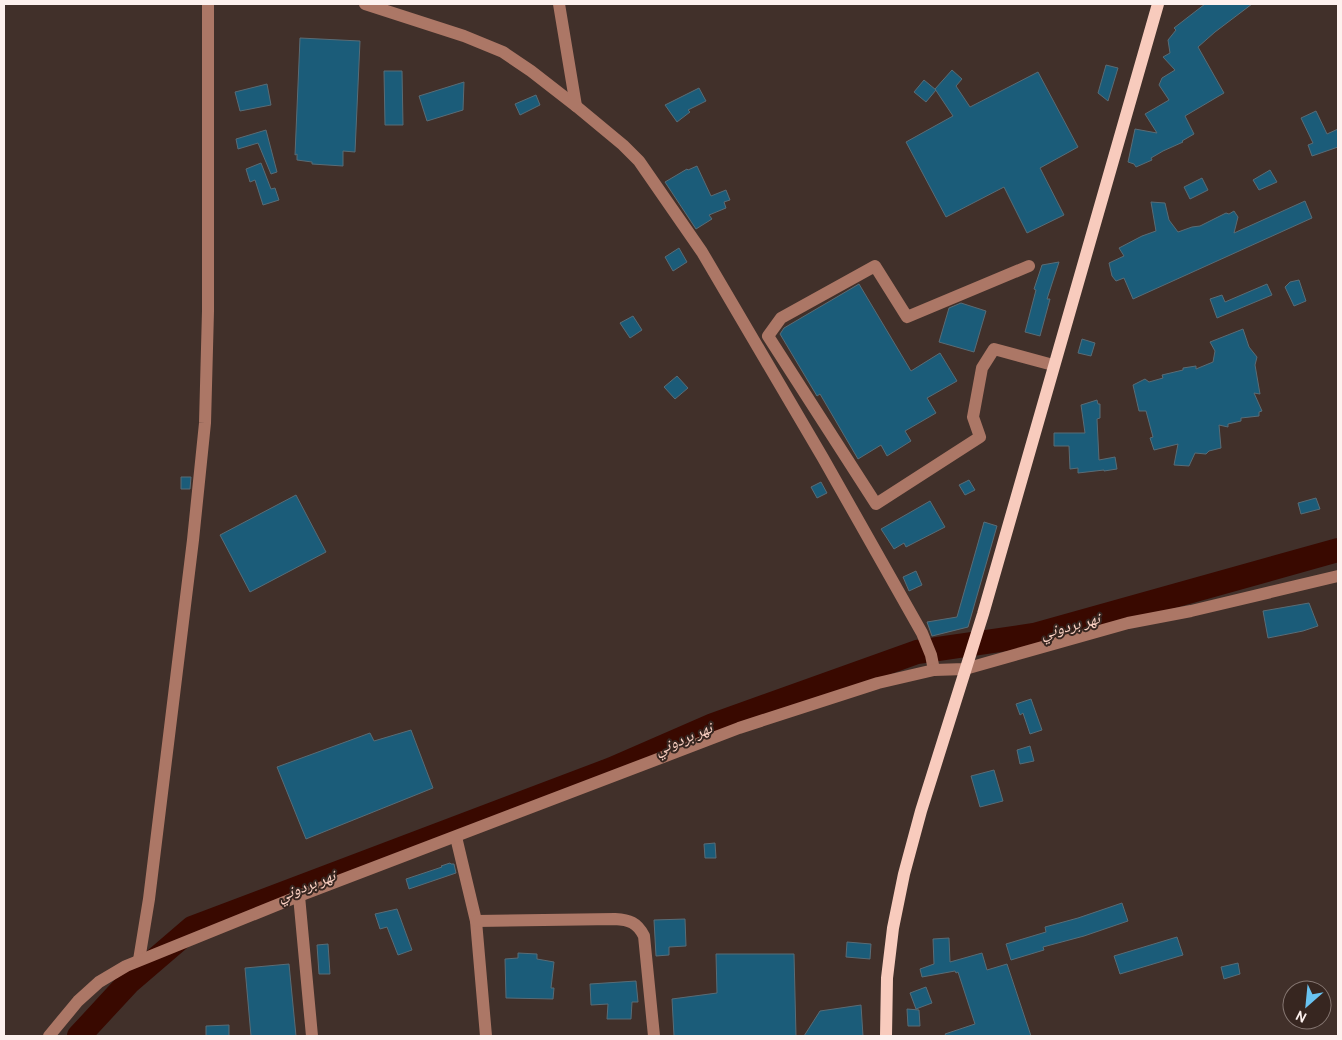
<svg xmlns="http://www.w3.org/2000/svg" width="1342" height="1040" font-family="Cabin,'Noto Naskh Arabic',sans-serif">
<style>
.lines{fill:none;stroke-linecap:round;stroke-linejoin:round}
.river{stroke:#390900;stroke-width:24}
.building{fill:#1b5c79;stroke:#596c76}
.minor{stroke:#ac7766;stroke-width:12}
.major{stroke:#f8cbbd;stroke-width:12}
.labels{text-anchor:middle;stroke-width:4;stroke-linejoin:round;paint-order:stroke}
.water-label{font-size:16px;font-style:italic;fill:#fbd1c3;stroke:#372620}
</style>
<rect width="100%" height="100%" fill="#41302a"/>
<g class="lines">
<!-- river -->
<path class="river" d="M79,1036L128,983L192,928L612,769L713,725L917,652L1034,635L1338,550"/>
</g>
<!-- building -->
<g class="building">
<path d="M1205,4H1252L1215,32L1198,47L1224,93L1185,116L1194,134L1182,141L1183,142L1163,151L1151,158L1152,160L1136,167L1134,164L1128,162L1135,129L1157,133L1145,114L1169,100L1159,85L1162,78L1175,70L1163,57L1170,53L1168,40L1176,30L1174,28Z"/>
<path d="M300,38L360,41L355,152L343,151V166L312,164V162L297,160V154L295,155Z"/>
<path d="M1106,65L1118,68L1108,101L1098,93Z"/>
<path d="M952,70L962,79L956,86L970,107L1038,72L1078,147L1040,168L1064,215L1027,233L1004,187L946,217L906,142L953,116L935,89Z"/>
<path d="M384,71H402L403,125H385Z"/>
<path d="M924,80L936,90L926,102L914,92Z"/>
<path d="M464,82L463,110L427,121L419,96Z"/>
<path d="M267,84L271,105L240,111L235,92Z"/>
<path d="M699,88L706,101L688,110L690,112L677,122L665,105Z"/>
<path d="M536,95L540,105L520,115L515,104Z"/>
<path d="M1316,111L1327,134L1338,129V147L1312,156L1308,145L1313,143L1301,118Z"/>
<path d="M266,130L277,172L271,174L258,143L238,149L236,139Z"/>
<path d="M261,163L271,189L275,188L279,200L263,205L255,180L250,182L246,169Z"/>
<path d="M697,166L711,196L726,190L730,200L724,202L726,208L709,215L712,219L696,229L665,182L687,169L688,170Z"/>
<path d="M1270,170L1277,182L1259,190L1253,180Z"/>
<path d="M1202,178L1208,190L1190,199L1184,187Z"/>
<path d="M1305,201L1312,218L1133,299L1124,278L1116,281L1112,276L1109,263L1124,256L1119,248L1142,236L1156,231L1151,202L1165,203L1169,220L1178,232L1192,227L1200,226L1226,213L1229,214L1234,211L1238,217L1234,233Z"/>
<path d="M679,248L687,262L673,271L665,257Z"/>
<path d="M1059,262L1047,299H1050L1040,336L1025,332L1036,290L1034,289L1042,265Z"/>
<path d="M1299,280L1306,301L1294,306L1285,287L1290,282Z"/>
<path d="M859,284L911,371L940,353L957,381L927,398L936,413L905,431L911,441L887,456L881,445L858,459L820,394L817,396L780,334L784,328Z"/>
<path d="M1267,284L1272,295L1217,318L1210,299L1222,295L1225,302Z"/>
<path d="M961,303L986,311L974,352L939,342L949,308Z"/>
<path d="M633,316L642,330L630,338L620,323Z"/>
<path d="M1243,329L1249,347L1257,357L1255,365L1260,394L1254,393L1262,411L1259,412V416L1241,418V421L1228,424V427L1219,425L1221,448L1209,451L1206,454L1195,453L1189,466L1174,465L1178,444L1154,450L1150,438L1153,437L1146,411H1139L1133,385L1145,379L1149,382L1163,378L1162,375L1183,370V368L1196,366V369L1213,362L1215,351L1210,342Z"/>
<path d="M1082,339L1095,343L1091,356L1078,353Z"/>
<path d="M677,376L688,388L675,399L664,387Z"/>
<path d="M1097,400L1098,404H1100V418L1097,419L1099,460L1115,457L1117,469L1104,471V470L1078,473V468L1070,469L1069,446H1054V433H1085L1081,405Z"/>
<path d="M181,477H191L190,489H181Z"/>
<path d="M969,480L975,490L965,495L959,485Z"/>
<path d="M821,482L827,493L817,498L811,487Z"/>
<path d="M296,495L326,552L250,592L220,535Z"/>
<path d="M1316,498L1320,509L1301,514L1298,503Z"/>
<path d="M930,501L945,527L906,547L904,543L894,549L881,529Z"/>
<path d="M984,522L997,526L968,627L932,636L927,622L957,617Z"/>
<path d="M916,571L922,585L909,591L903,577Z"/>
<path d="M1309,603L1318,626L1303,631L1268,638L1263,611Z"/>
<path d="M1031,699L1042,730L1030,734L1023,713L1020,715L1016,704Z"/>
<path d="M411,730L433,788L306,839L277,767L370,733L374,741Z"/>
<path d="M1030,746L1034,761L1020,764L1017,750Z"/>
<path d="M994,770L1003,801L980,807L971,776Z"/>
<path d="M715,843L716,858H705L704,844Z"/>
<path d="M450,863L451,864H454L456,873L409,889L406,879L442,867L441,866Z"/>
<path d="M1122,903L1128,921L1084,936L1043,947L1044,950L1011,960L1006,944L1046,932L1045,927L1078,918Z"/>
<path d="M397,909L412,950L398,955L387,927L380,929L375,914Z"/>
<path d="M685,919L686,946L669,947V955L656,956L654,920Z"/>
<path d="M1177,937L1183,955L1120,974L1114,956Z"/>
<path d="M949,938L950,962L982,953L987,970L1007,964L1031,1036H946L945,1034L975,1024L958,972L956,973L955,971L922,977L920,969L934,964L933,939Z"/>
<path d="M847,942L871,944L870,959L846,957Z"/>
<path d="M328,944L330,974H319L317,945Z"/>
<path d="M518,953L537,954V959L554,962L551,988H554L553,999L506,998L505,959L518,958Z"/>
<path d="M716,954H794L796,1036H674L672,999L717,993Z"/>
<path d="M1238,963L1240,974L1224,979L1221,967Z"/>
<path d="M289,964L296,1036H251L245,968Z"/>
<path d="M636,981L638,1002H632L631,1019H607L608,1004L591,1005L590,984Z"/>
<path d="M926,987L932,1003L916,1009L910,993Z"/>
<path d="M861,1005L863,1036H804L820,1011Z"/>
<path d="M907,1009L919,1010L920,1026H908Z"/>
<path d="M229,1025V1036H206V1026Z"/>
</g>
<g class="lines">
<!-- minor -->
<g class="minor">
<path d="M365,4L464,36L503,52L531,71L576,106L623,145L639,161L702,252L823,458L922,633L931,655L934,670"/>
<path d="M559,4L576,106"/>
<path d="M1029,266L907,317L875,266L781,318L768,336L876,504L980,437L973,417L982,368L994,349L1053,365"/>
<path d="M456,837L476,921L486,1036"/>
<path d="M299,896L312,1036"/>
<path d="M476,921L615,919C629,920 637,922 644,936L654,1036"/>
<path d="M139,960L149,899L193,540L205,423L208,311V4"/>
<path d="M49,1036L78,1001L99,982L126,966L299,896L739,728L878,683L934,670L965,669L1128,623L1191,611L1338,576"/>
</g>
<!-- major -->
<path class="major" d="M886,1036L887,978L893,928L904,874L921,811L983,614L1158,4"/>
</g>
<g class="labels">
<!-- water labels -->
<g class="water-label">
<text transform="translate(1070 625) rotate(-15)" y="6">نهر بردوني</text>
<text transform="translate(683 738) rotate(-23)" y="6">نهر بردوني</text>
<text transform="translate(306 885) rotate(-21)" y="6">نهر بردوني</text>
</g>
</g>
<!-- border -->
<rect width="1342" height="1040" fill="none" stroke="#fdf1ee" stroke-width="10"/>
<!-- north arrow -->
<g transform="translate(1307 1005) rotate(207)"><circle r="24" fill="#372620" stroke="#867772"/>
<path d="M0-4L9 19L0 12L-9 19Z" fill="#69c3f1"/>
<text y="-8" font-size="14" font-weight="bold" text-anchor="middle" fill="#fdf1ee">N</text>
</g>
</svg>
